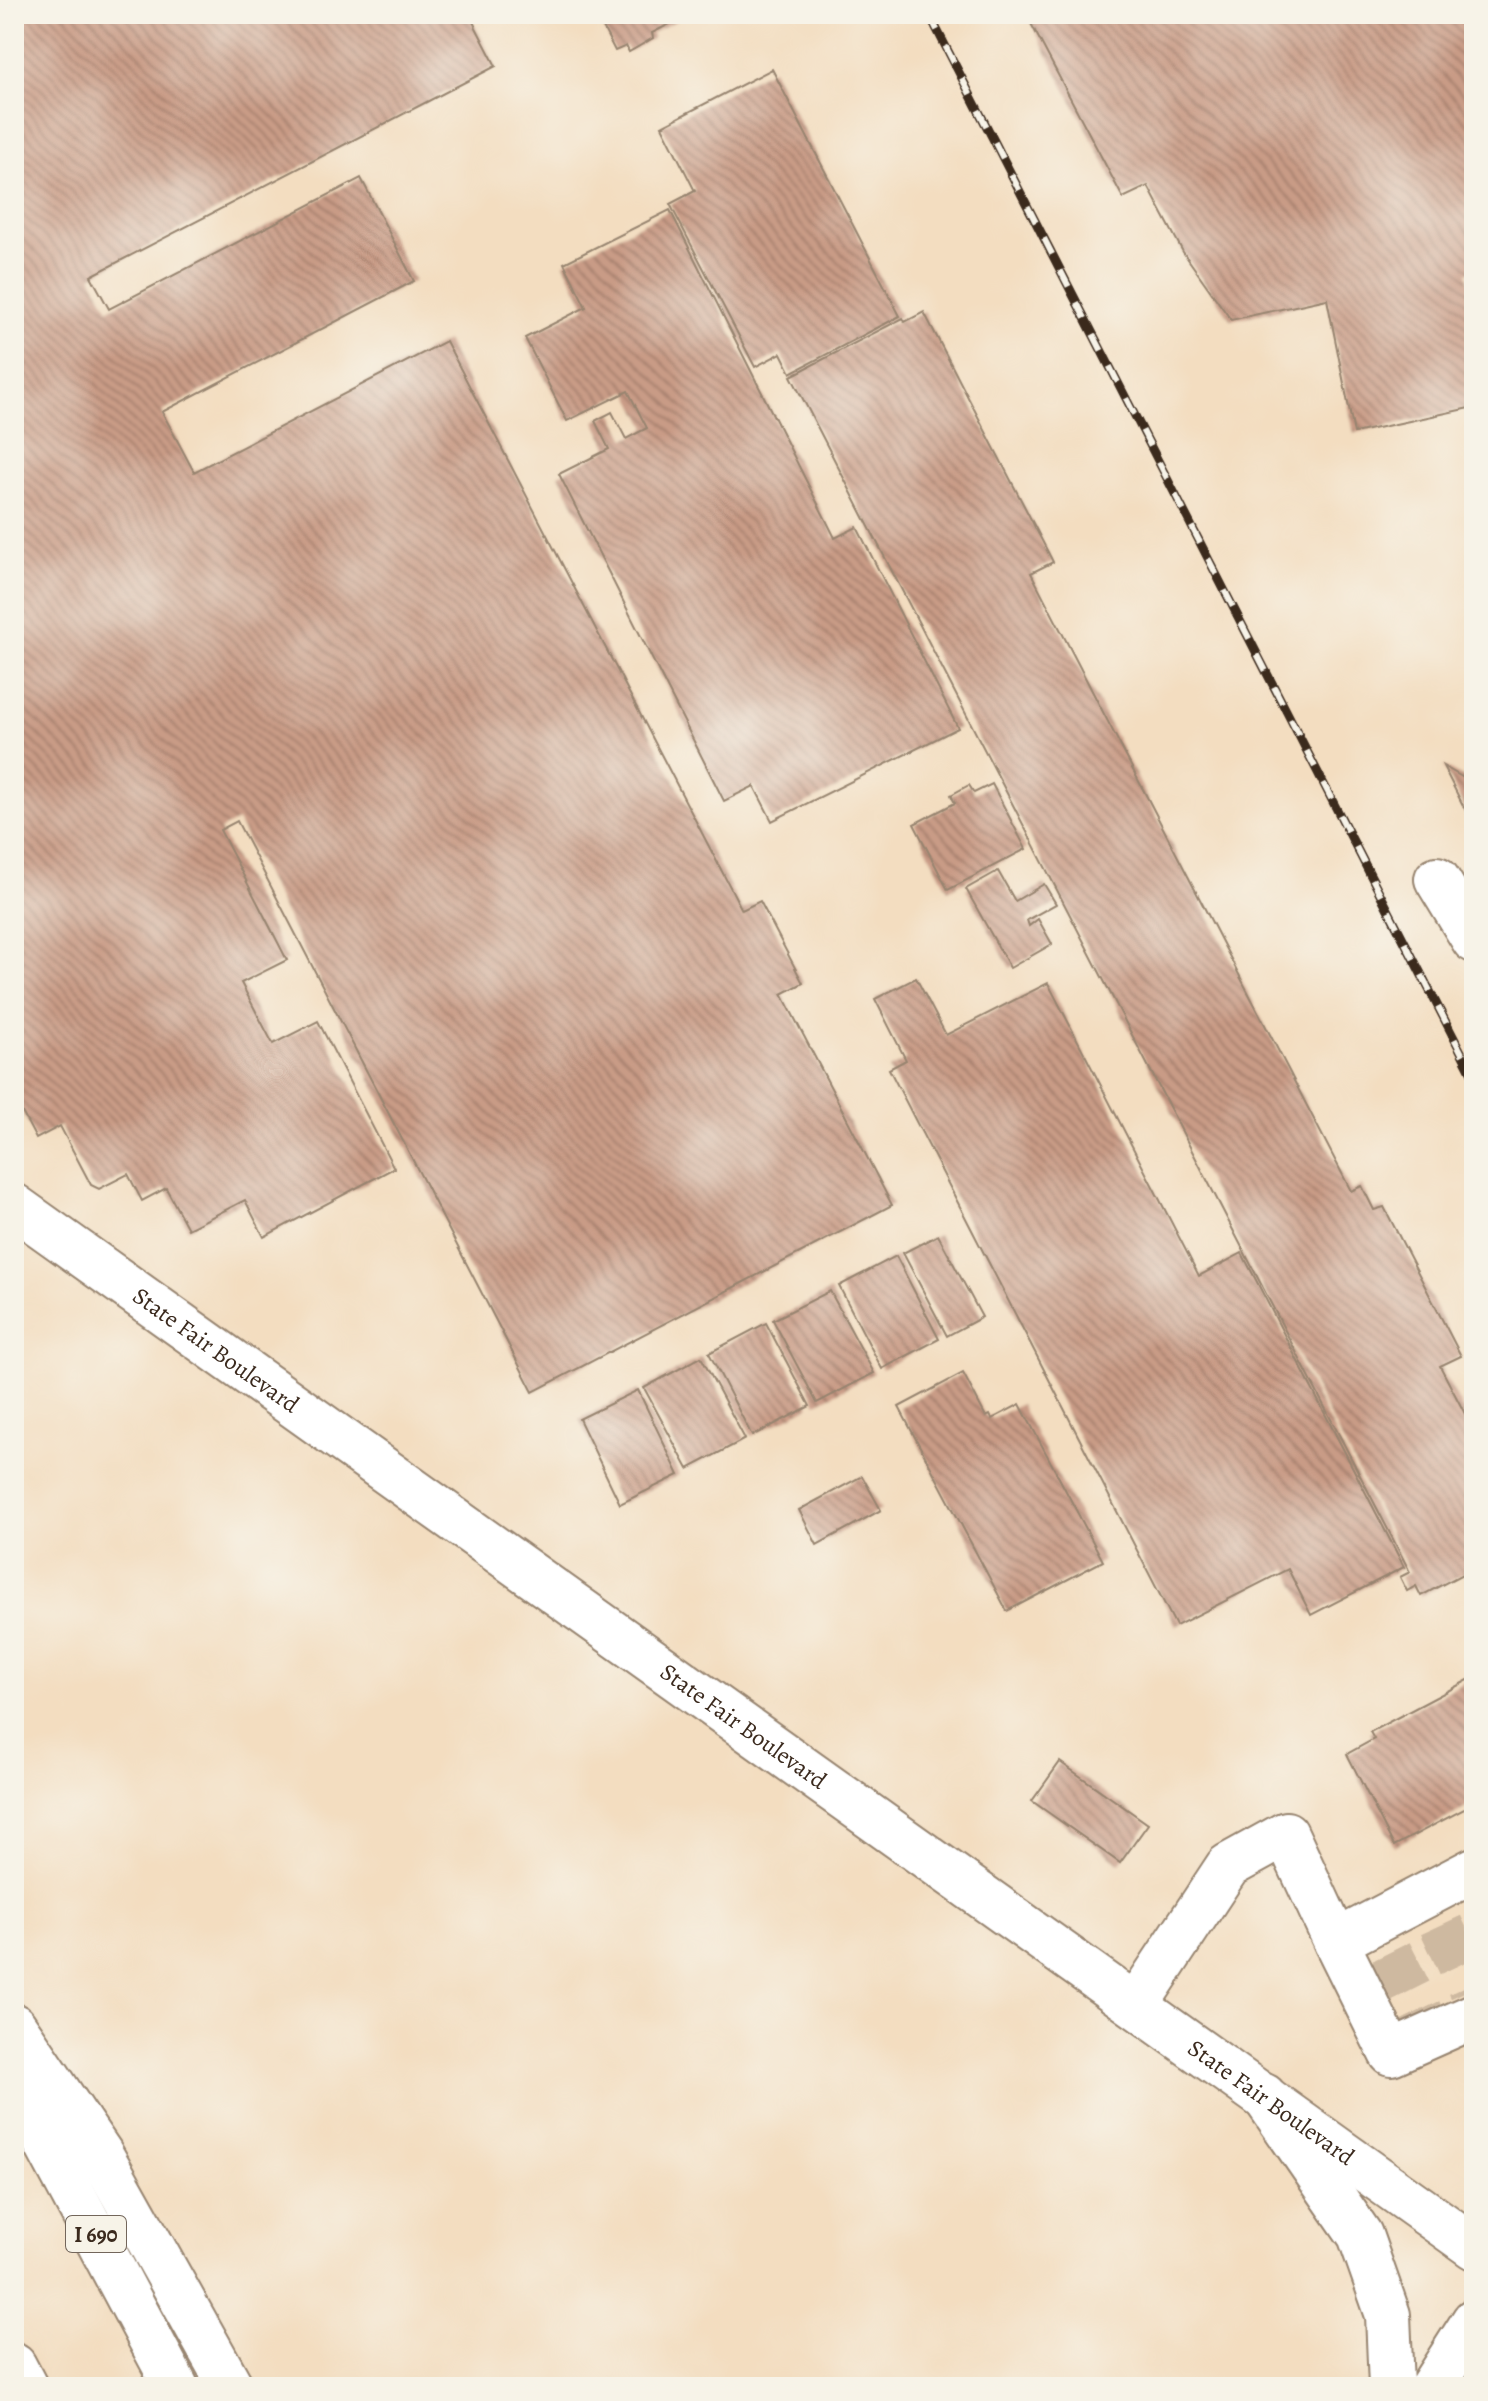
<svg xmlns="http://www.w3.org/2000/svg" width="1488" height="2401" font-family="Alegreya,serif">
<style>
.building{fill:url(#building-back-hatch)}
.lines{fill:none;stroke-linecap:round;stroke-linejoin:round}
.minor-tunnel{stroke:#ceb9a0;stroke-width:44;stroke-dasharray:44 22;stroke-linecap:butt}
.minor-casing{stroke:#97846f;stroke-width:48}
.major-casing{stroke:#97846f;stroke-width:48}
.highway-casing{stroke:#97846f;stroke-width:48}
.minor{stroke:#fff;stroke-width:44}
.major{stroke:#fff;stroke-width:44}
.highway{stroke:#fff;stroke-width:44}
.rail-casing{stroke:#3b2a1e;stroke-width:9}
.rail{stroke:#f7f3e8;stroke-width:6;stroke-dasharray:18;stroke-linecap:butt}
.labels{text-anchor:middle;stroke-width:6;stroke-linejoin:round;paint-order:stroke}
.shield{fill:#f7f3e8;stroke:#73665b;stroke-width:2}
.shield-label{font-size:22px;font-weight:bold;fill:#3b2a1e}
.street-label{font-size:24px;fill:#3b2a1e;stroke:#f7f3e8}
</style>
<defs>
<pattern id="building-back-hatch" width="6" height="6" patternUnits="userSpaceOnUse" patternTransform="scale(2)"><rect width="6" height="6" fill="#c99b86"/><path d="M-1 5l2 2M0 0l6 6M5-1l2 2" fill="none" stroke="#a47f6d"/></pattern>
</defs>
<rect width="100%" height="100%" fill="#f7f3e8"/>
<filter id="ink" filterUnits="userSpaceOnUse"><feTurbulence type="fractalNoise" baseFrequency=".0125" numOctaves="2"/><feDisplacementMap in="SourceGraphic" scale="16" xChannelSelector="R" yChannelSelector="G"/><feConvolveMatrix kernelMatrix="1 2 1 2 8 2 1 2 1" color-interpolation-filters="sRGB"/></filter>
<filter id="wash" filterUnits="userSpaceOnUse"><feTurbulence type="fractalNoise" baseFrequency=".006" numOctaves="4" result="noise"/><feDisplacementMap in="SourceGraphic" scale="32" xChannelSelector="R" yChannelSelector="G"/><feGaussianBlur stdDeviation="1.8" result="paint"/><feColorMatrix in="noise" values="0 0 0 0 0 0 0 0 0 0 0 0 0 0 0 0 0 1.4 0 .05"/><feComposite in="paint" operator="in"/></filter>
<g filter="url(#wash)">
<rect width="100%" height="100%" fill="#f3ddc0"/>
<g id="blocks">
<!-- building -->
<g class="building">
<path d="M14,14H469L496,66L91,276L109,309L361,178L414,281L162,412L194,472L446,341L742,910L760,901L803,983L782,994L892,1205L533,1392L237,821L220,830L287,960L241,983L273,1044L318,1021L394,1168L264,1237L245,1200L188,1229L166,1188L142,1201L128,1174L99,1189L91,1185L60,1126L36,1139L14,1097Z"/>
<path d="M596,14H689L652,33L653,38L629,52L626,46L615,51Z"/>
<path d="M1026,14H1474V271L1467,273L1474,306V407L1354,433L1327,299L1231,320L1183,252L1148,186L1123,198Z"/>
<path d="M772,69L900,316L791,373L781,353L755,367L670,204L695,191L662,126Z"/>
<path d="M670,210L835,538L857,527L958,728L772,821L754,786L724,801L559,474L609,449L595,421L612,412L626,439L647,428L628,391L567,421L525,338L586,307L564,263Z"/>
<path d="M924,312L1053,562L1031,573L1351,1191L1362,1186L1374,1210L1384,1207L1461,1356L1440,1366L1474,1431V1568L1421,1596L1416,1586L1407,1591L1400,1577L1410,1572L791,376L903,318L905,322Z"/>
<path d="M1443,766L1474,784V827Z"/>
<path d="M992,784L1026,849L948,890L914,824L955,803L951,795L969,785L974,793Z"/>
<path d="M998,871L1015,901L1044,884L1056,904L1027,920L1029,926L1038,919L1052,944L1010,968L966,889Z"/>
<path d="M916,978L946,1035L1048,983L1199,1276L1242,1253L1404,1567L1311,1615L1288,1569L1176,1626L889,1069L906,1060L875,999Z"/>
<path d="M938,1235L982,1317L947,1336L903,1253Z"/>
<path d="M896,1256L939,1339L882,1369L839,1286Z"/>
<path d="M830,1291L874,1373L817,1403L773,1320Z"/>
<path d="M766,1323L810,1406L752,1436L709,1353Z"/>
<path d="M701,1357L745,1439L688,1469L644,1388Z"/>
<path d="M963,1373L986,1417L990,1415L992,1419L1020,1404L1103,1561L1007,1611L899,1407Z"/>
<path d="M638,1390L679,1475L620,1504L579,1419Z"/>
<path d="M862,1476L881,1510L817,1545L799,1510Z"/>
<path d="M1474,1677V1804L1394,1846L1347,1754L1374,1739L1370,1732Z"/>
<path d="M1060,1762L1148,1824L1120,1863L1032,1801Z"/>
</g>
</g>
</g>
<g filter="url(#ink)">
<use href="#blocks" fill-opacity="0" stroke="#97846f" stroke-width="2"/>
<g class="lines">
<!-- minor-tunnel -->
<g class="minor-tunnel">
<path d="M1441,1925L1471,1989"/>
<path d="M1390,1952L1421,2014"/>
</g>
<!-- minor casing -->
<g class="minor-casing">
<g id="minor">
<path d="M1437,879L1474,940"/>
<path d="M1474,1870L1336,1942L1391,2053L1474,2016"/>
<path d="M1136,2005L1228,1866L1286,1834L1336,1942"/>
</g>
</g>
<!-- major casing -->
<g class="major-casing">
<g id="major">
<path id="s1" d="M14,1206L1474,2247"/>
</g>
</g>
<!-- highway casing -->
<g class="highway-casing">
<g id="highway">
<path d="M14,2026L100,2153L231,2387"/>
<path d="M14,2083L176,2387"/>
<path d="M1264,2096L1360,2235L1388,2315L1391,2387"/>
<path d="M14,2366L25,2387"/>
<path d="M1432,2387L1474,2321"/>
</g>
</g>
<!-- minor -->
<use href="#minor" class="minor"/>
<!-- major -->
<use href="#major" class="major"/>
<!-- highway -->
<use href="#highway" class="highway"/>
<!-- rail casing -->
<g class="rail-casing">
<path id="rail" d="M929,14L1474,1077"/>
</g>
<!-- rail -->
<use href="#rail" class="rail"/>
</g>
</g>
<g class="labels">
<!-- shield labels -->
<rect class="shield" x="66" y="2216" width="60" height="36" rx="6"/>
<g class="shield-label">
<text x="96" y="2242">I 690</text>
</g>
<!-- street labels -->
<g class="street-label">
<text dy="8" stroke="none"><textPath href="#s1" startOffset="248">State Fair Boulevard</textPath></text>
<text dy="8" stroke="none"><textPath href="#s1" startOffset="896">State Fair Boulevard</textPath></text>
<text dy="8" stroke="none"><textPath href="#s1" startOffset="1544">State Fair Boulevard</textPath></text>
</g>
</g>
<!-- margin -->
<rect width="1488" height="2401" fill="none" stroke="#f7f3e8" stroke-width="48"/>
</svg>
